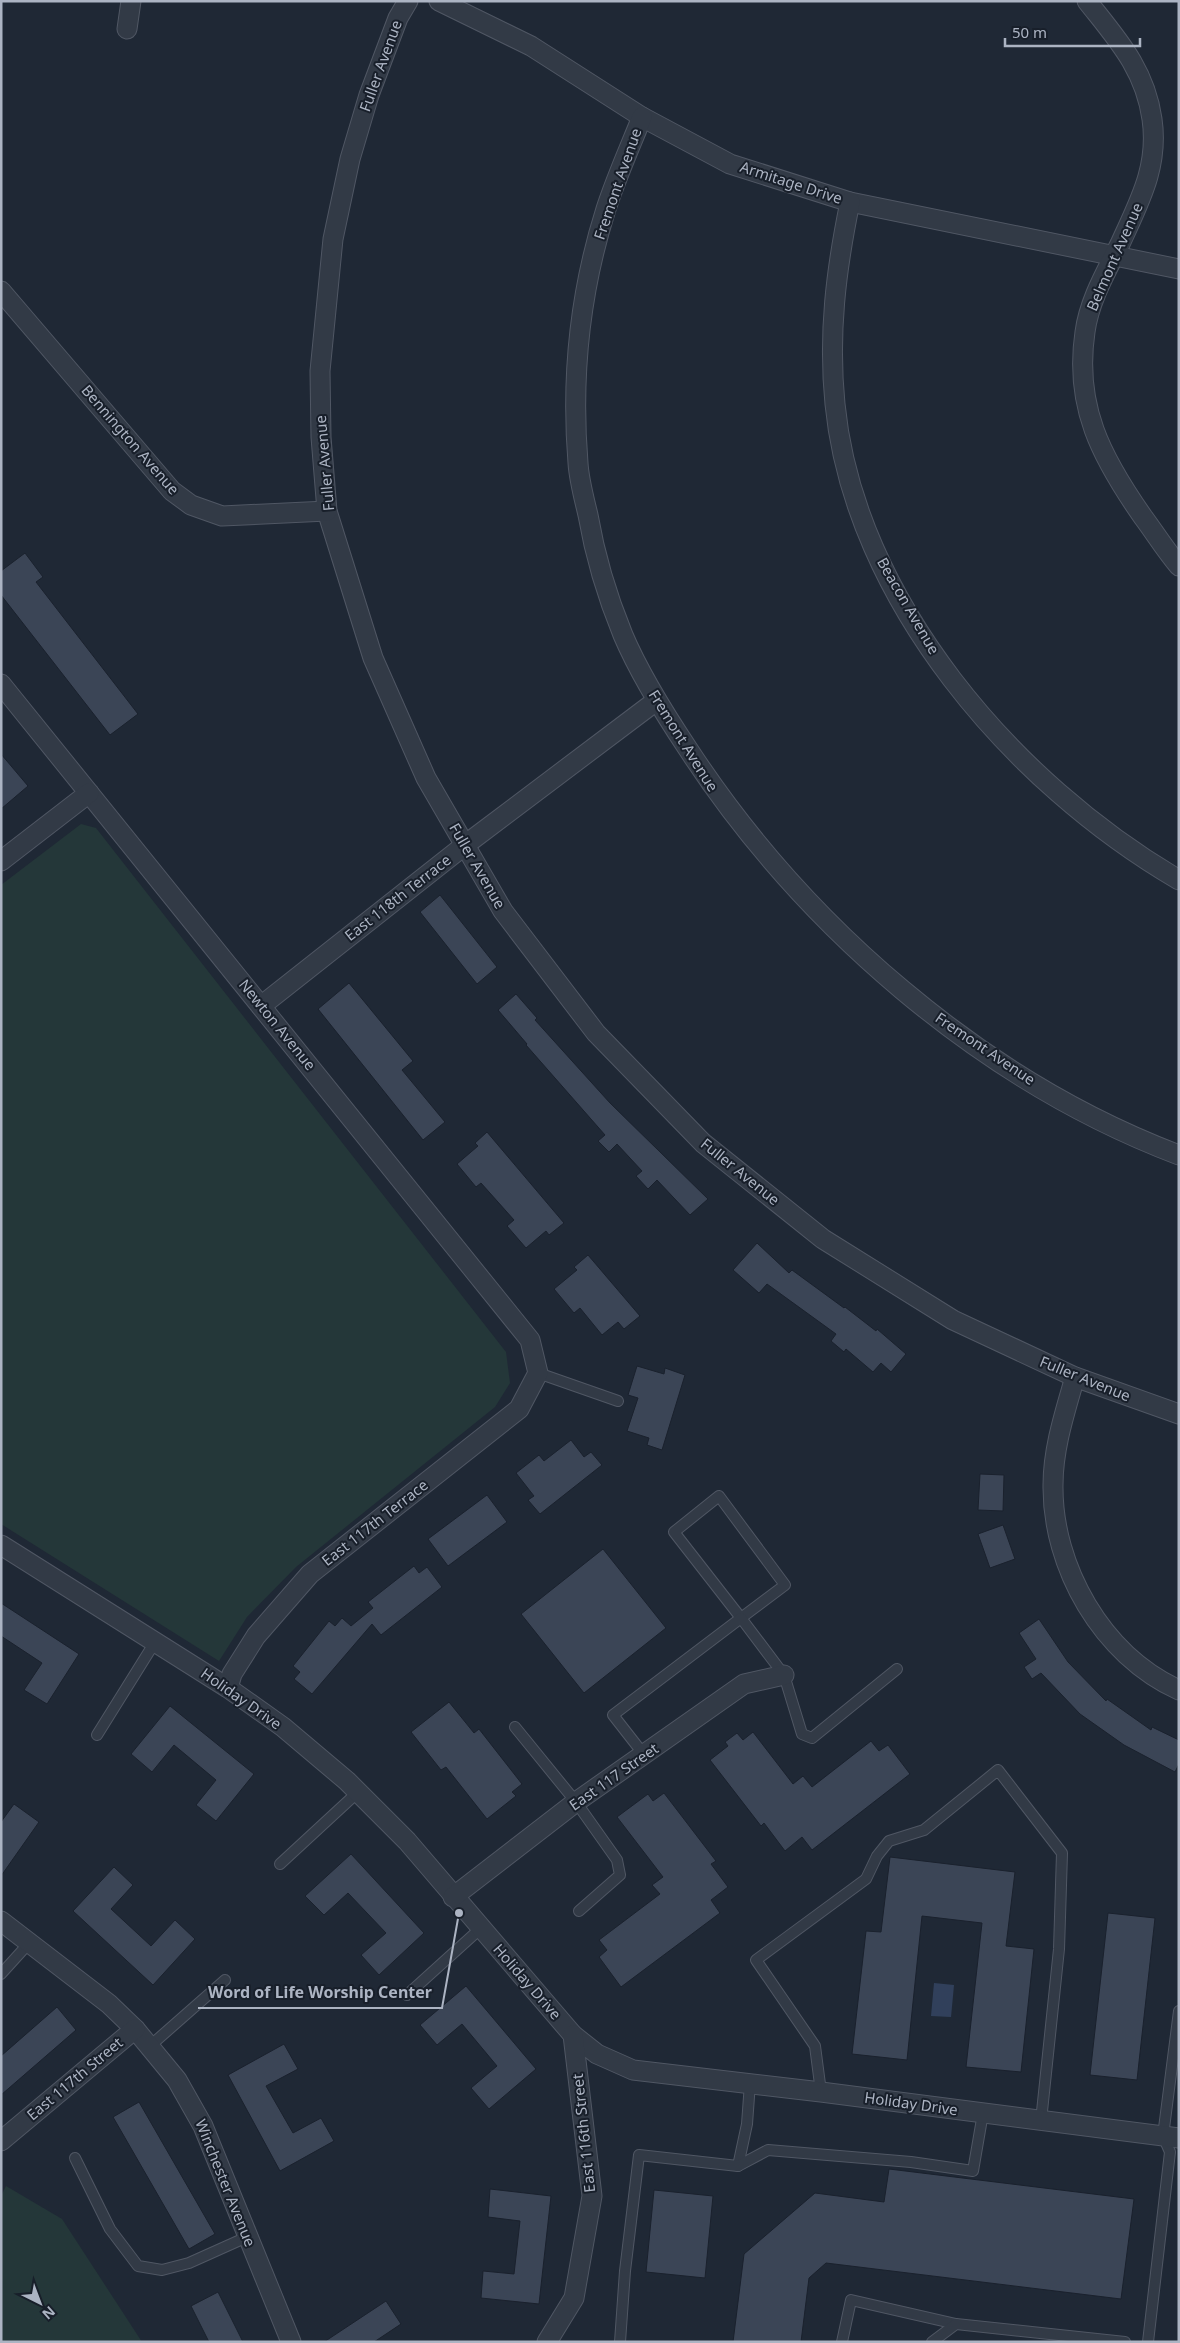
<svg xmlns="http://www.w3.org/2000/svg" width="1180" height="2343" font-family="'Noto Sans',sans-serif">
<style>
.green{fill:#243739}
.water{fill:#31405b}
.building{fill:#3b4556;stroke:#1a212d}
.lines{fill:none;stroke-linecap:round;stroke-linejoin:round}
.lane-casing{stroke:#505764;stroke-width:12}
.street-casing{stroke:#505764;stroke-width:21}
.lane{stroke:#323a46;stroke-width:10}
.street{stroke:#323a46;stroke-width:19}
.labels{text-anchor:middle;stroke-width:4;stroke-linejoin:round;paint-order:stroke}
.street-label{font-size:15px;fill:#acb4c3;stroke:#181f2a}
.leader{fill:none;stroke:#acb4c3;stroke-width:2}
.callout-dot{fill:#acb4c3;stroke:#181f2a;stroke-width:2}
.callout-label{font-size:16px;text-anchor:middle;font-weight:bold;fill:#acb4c3;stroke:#181f2a;stroke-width:4;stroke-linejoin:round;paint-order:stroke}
</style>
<rect width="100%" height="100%" fill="#1f2835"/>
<!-- green -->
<g class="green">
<path d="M81,824L96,828L506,1352L510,1383L495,1407L296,1567L247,1617L219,1661L1,1524V885Z"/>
<path d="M6,2186L62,2219L142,2342H1V2196Z"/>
</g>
<!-- water -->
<path class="water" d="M934,1983L954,1985L951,2017L931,2016Z"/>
<!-- building -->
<g class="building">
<path d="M25,553L43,577L36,582L138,714L110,735L1,595V571Z"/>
<path d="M1,754L28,786L1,809Z"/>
<path d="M440,895L497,967L477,984L420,912Z"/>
<path d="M349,983L413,1061L402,1070L445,1122L423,1140L318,1009Z"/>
<path d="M516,994L537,1018L535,1020L610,1103L708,1199L690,1215L657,1180L648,1189L636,1176L642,1171L617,1144L609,1152L598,1141L605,1135L526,1045L527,1044L498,1010Z"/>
<path d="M487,1132L564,1223L549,1235L546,1231L526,1248L507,1226L514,1220L481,1183L476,1187L457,1164L478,1146L475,1143Z"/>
<path d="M757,1243L789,1273L792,1270L844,1308L845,1307L876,1331L877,1329L906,1354L891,1372L881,1363L873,1372L846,1349L844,1352L831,1341L836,1334L767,1284L759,1293L733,1270Z"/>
<path d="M588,1255L640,1316L624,1329L618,1322L602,1335L580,1308L574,1313L554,1289L577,1270L574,1267Z"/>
<path d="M637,1366L664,1374L665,1368L685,1375L662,1450L647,1445L649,1438L627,1431L638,1398L628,1395Z"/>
<path d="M571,1440L584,1457L591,1452L602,1465L540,1514L528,1500L534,1496L516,1473L539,1455L544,1461Z"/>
<path d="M980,1474L1004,1475L1003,1511L978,1510Z"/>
<path d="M487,1495L507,1522L448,1566L428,1539Z"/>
<path d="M1003,1525L1015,1559L990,1568L978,1534Z"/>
<path d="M603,1549L666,1628L584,1693L521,1614Z"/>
<path d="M414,1566L419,1573L427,1567L442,1587L381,1635L372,1624L312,1694L294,1679L300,1672L293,1666L329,1621L335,1626L342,1618L351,1626L373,1608L368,1602Z"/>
<path d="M1,1603L79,1654L47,1704L24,1690L42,1663L1,1636Z"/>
<path d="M1039,1619L1068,1662L1106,1701L1107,1699L1151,1730L1152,1727L1179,1740V1764L1175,1772L1124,1745L1080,1714L1041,1673L1032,1679L1024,1667L1036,1659L1019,1633Z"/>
<path d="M449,1702L474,1733L479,1729L522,1784L512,1792L516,1796L487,1819L446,1767L441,1770L411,1732Z"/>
<path d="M170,1706L254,1774L216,1821L196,1805L216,1780L174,1745L152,1772L131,1754Z"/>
<path d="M753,1732L793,1784L803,1776L812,1787L871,1741L879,1751L888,1745L910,1774L812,1850L802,1837L785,1851L764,1823L761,1826L710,1760L728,1746L725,1742L737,1733L743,1740Z"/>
<path d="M664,1793L716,1861L711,1864L728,1887L711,1900L720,1913L621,1987L599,1957L607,1950L599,1940L660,1894L652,1885L663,1877L617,1817L648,1794L653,1801Z"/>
<path d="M14,1804L39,1822L1,1876V1822Z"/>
<path d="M351,1854L424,1933L379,1975L361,1955L386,1933L348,1893L324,1915L305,1896Z"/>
<path d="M890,1857L1015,1872L1006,1946L1034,1949L1021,2072L966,2067L982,1923L922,1916L907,2060L852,2054L866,1931L881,1932Z"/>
<path d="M114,1867L133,1885L111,1909L151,1946L175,1920L195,1939L153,1985L73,1911Z"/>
<path d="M1108,1913L1155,1918L1137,2080L1090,2075Z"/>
<path d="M466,1986L536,2069L489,2109L471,2088L497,2066L462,2024L437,2045L420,2025Z"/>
<path d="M57,2007L76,2030L1,2095V2056Z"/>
<path d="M284,2044L298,2069L266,2086L293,2133L321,2118L334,2141L280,2171L228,2075Z"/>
<path d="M139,2102L215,2234L189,2249L113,2117Z"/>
<path d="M889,2169L1134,2199L1121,2299L826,2263L809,2278L801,2342H733L744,2254L815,2193L884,2202Z"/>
<path d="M490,2189L551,2196L539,2304L481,2298L483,2271L514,2274L520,2221L488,2217Z"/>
<path d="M654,2190L713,2196L705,2278L646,2272Z"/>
<path d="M218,2292L243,2342H209L191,2306Z"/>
<path d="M386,2301L401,2324L374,2342H324Z"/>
</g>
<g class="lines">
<!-- lane casing -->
<g class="lane-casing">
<g id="lane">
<path d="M538,1373L618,1401"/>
<path d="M719,1496L785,1585L741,1618L674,1532Z"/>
<path d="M515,1727L576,1802L617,1860L620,1875L579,1911"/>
<path d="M97,1735L155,1642"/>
<path d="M645,1756L613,1715L741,1618L784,1675L802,1734L812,1738L897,1669"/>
<path d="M280,1864L358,1792"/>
<path d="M1,1974L30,1942"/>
<path d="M407,1995L481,1928"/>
<path d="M150,2046L225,1980"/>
<path d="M821,2092L815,2046L756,1960L866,1879L877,1856L889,1841L924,1830L998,1770L1062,1853L1059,1949L1041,2121"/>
<path d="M75,2158L110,2229L138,2266L162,2270L189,2263L247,2237"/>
<path d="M738,2166L747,2124L750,2083"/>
<path d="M620,2342L625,2271L639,2155L738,2166L768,2150L911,2162L973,2171L983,2113"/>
<path d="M842,2342L851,2300L956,2324"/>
<path d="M932,2342L956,2324L1125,2342"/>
<path d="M1148,2342L1170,2152L1163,2136L1179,2011"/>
</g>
</g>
<!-- street casing -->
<g class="street-casing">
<g id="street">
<path d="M408,1L398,18L369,95L350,159L333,239L320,371L321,437L327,511L373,658L426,778L503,911L596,1033L703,1143L823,1239L953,1320L1075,1377L1179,1414"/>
<path d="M439,1L531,46L642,117L730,164L850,202L1179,269"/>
<path d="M1087,1C1117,39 1145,69 1152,119C1159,167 1139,202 1120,244C1106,272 1089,301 1085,332C1074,406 1101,457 1143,517C1155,533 1166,551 1179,566"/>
<path d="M127,29L131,1"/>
<path d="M642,117C630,147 616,178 606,209C580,291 571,377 578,463C579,480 584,498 588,515C595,556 607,596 623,635C640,675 664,713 688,749C803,925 981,1080 1179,1155"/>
<path d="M850,202C836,270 828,334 835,404C854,600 1014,784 1179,880"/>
<path d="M1,291L172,491L191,505L222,516L327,511"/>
<path d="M1,684L530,1340L538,1373L519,1409L310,1574L256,1636L232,1674L228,1688"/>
<path d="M1,861L89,793"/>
<path d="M261,1006L465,845L656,701"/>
<path d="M1075,1377C1065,1412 1053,1448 1053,1485C1052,1567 1102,1655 1179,1690"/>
<path d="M1,1545L228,1688L283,1727L347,1781L407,1841L573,2035L597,2054L633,2070L821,2092L1179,2138"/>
<path d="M453,1897L576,1802L744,1684L784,1675"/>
<path d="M1,1921L109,2004L135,2029L177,2080L203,2126L291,2342"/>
<path d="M1,2141L135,2029"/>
<path d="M547,2342L574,2298L592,2196L573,2035"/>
</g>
</g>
<!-- lane -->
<use href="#lane" class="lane"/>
<!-- street -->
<use href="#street" class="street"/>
</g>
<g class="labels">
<!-- street labels -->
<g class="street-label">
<text transform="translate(381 66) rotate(-70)" y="5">Fuller Avenue</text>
<text transform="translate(791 183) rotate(18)" y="5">Armitage Drive</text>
<text transform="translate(618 184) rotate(-71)" y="5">Fremont Avenue</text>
<text transform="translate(1115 257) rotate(-66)" y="5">Belmont Avenue</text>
<text transform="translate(130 440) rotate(49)" y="5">Bennington Avenue</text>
<text transform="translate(325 463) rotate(-95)" y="5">Fuller Avenue</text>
<text transform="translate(908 606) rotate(60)" y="5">Beacon Avenue</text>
<text transform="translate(683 741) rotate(58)" y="5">Fremont Avenue</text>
<text transform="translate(477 866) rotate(60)" y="5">Fuller Avenue</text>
<text transform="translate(398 898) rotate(-38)" y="5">East 118th Terrace</text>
<text transform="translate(277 1025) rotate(51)" y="5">Newton Avenue</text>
<text transform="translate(985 1049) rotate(34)" y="5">Fremont Avenue</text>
<text transform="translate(740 1172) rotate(39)" y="5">Fuller Avenue</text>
<text transform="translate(1085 1379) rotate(22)" y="5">Fuller Avenue</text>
<text transform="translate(375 1523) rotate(-38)" y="5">East 117th Terrace</text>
<text transform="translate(241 1699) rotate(35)" y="5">Holiday Drive</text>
<text transform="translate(614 1777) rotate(-35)" y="5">East 117 Street</text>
<text transform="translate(527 1982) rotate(49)" y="5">Holiday Drive</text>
<text transform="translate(75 2079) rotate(-40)" y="5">East 117th Street</text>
<text transform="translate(911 2104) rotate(8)" y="5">Holiday Drive</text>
<text transform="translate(584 2133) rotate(-96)" y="5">East 116th Street</text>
<text transform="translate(225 2183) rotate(68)" y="5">Winchester Avenue</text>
</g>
</g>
<!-- callouts -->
<path class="leader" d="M459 1913L442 2008H198"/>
<circle class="callout-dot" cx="459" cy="1913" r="5"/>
<g class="callout-label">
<text x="320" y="1998">Word of Life Worship Center</text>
</g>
<!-- border -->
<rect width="1180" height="2343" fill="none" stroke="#acb4c3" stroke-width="5"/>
<!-- north arrow -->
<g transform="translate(40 2303) rotate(138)" stroke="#181f2a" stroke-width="4" paint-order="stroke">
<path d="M0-4L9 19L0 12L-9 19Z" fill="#acb4c3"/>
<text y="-8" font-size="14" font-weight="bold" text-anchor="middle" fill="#acb4c3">N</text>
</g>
<!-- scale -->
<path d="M1005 38v8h135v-8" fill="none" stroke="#acb4c3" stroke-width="2.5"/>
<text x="1012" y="38" font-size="15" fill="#acb4c3" stroke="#181f2a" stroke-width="4" paint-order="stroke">50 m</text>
</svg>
